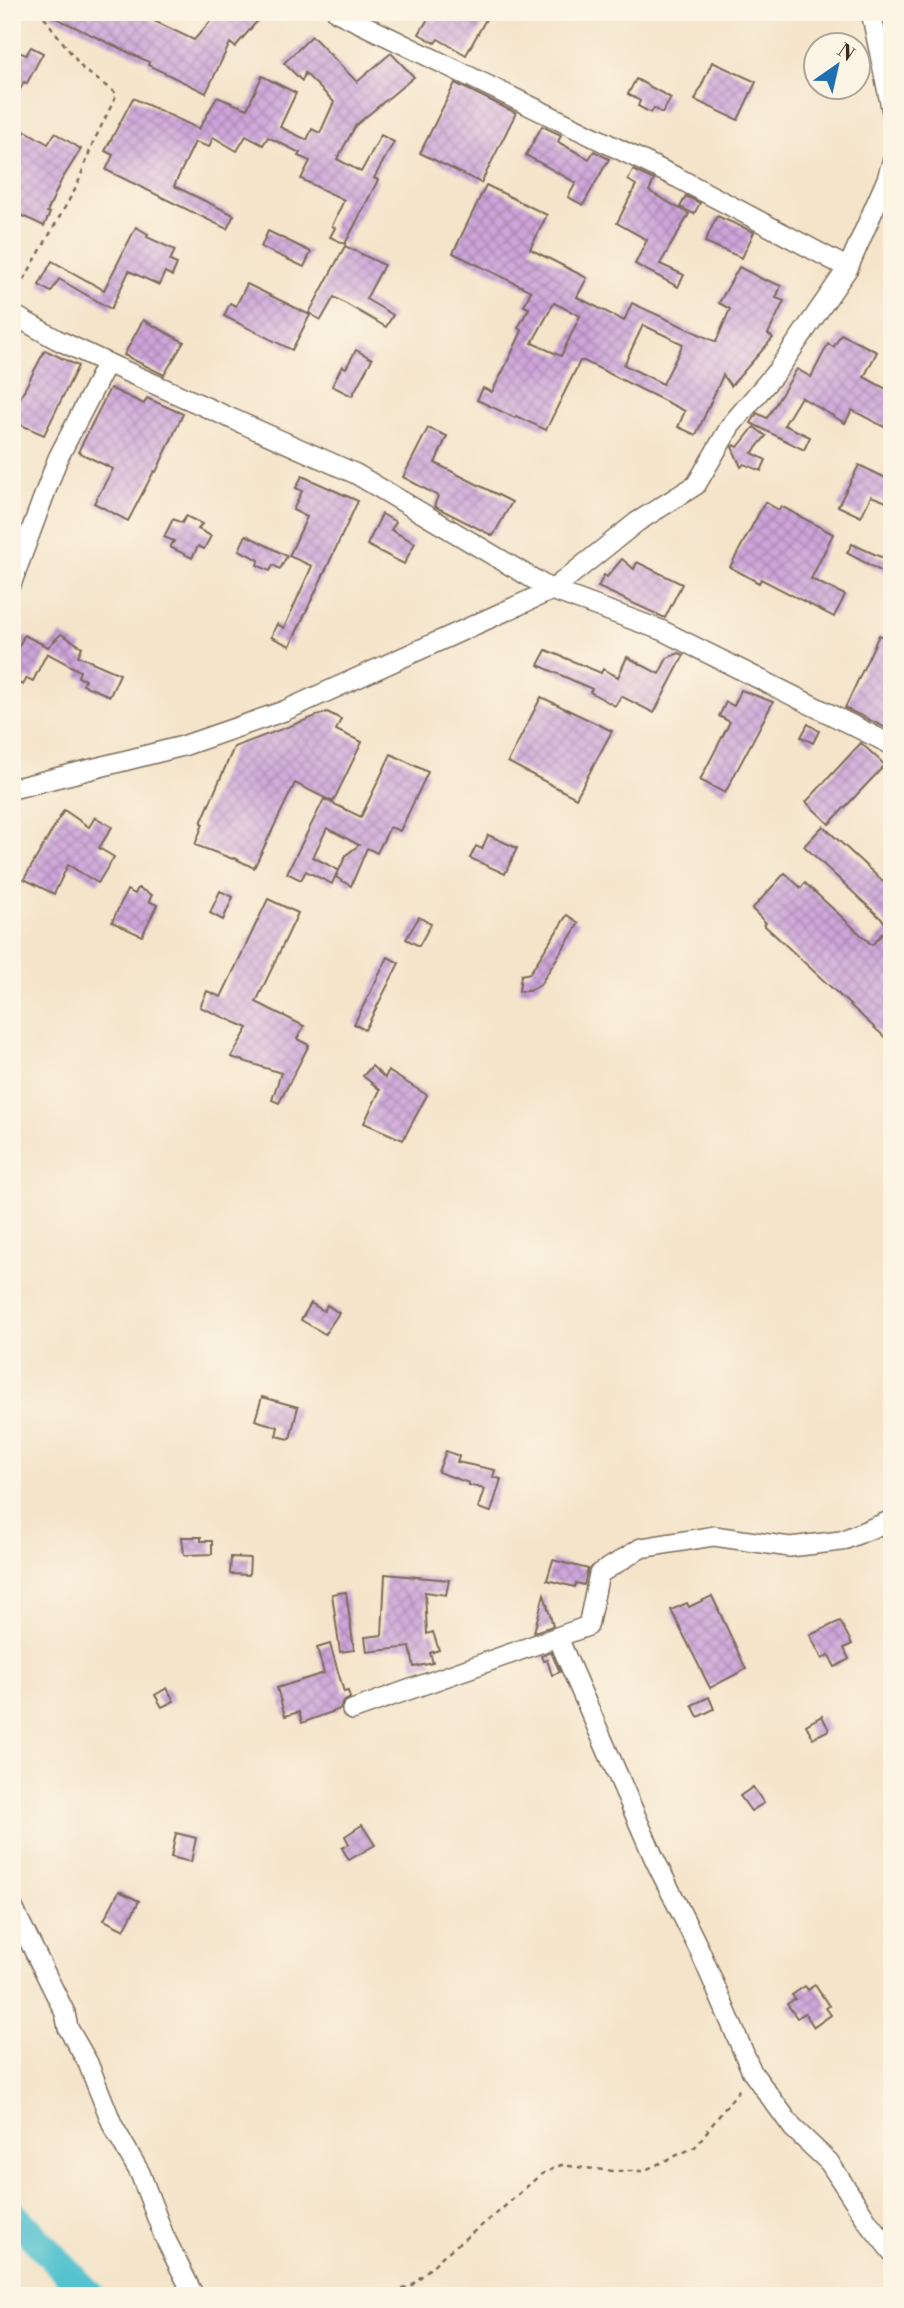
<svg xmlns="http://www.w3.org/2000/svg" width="904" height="2308" font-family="'Libre Bodoni',serif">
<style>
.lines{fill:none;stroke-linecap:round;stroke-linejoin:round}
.river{stroke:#55c2cf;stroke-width:30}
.building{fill:url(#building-cross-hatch);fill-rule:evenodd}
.minor-casing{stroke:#7c6b5a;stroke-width:22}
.path{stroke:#7c6b5a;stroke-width:2.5;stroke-dasharray:5 5;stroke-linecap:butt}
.minor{stroke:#fff;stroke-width:19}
</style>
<defs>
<pattern id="building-cross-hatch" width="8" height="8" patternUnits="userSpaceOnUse" patternTransform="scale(1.75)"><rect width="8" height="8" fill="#cea5da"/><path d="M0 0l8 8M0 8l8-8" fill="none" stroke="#a887b0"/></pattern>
</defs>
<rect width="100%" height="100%" fill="#fcf5e5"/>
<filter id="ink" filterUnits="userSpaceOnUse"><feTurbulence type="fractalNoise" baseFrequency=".0143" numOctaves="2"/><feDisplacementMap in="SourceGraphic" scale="14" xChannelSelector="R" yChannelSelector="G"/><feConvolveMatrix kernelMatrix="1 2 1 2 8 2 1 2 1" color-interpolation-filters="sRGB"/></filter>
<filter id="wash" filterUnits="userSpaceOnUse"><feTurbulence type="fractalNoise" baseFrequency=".00686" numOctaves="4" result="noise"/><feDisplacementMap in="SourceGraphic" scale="28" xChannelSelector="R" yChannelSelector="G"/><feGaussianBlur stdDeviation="1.57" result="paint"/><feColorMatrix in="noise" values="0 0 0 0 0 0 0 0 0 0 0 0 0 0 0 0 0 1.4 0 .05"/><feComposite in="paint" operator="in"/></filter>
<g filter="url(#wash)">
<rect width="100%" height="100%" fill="#f4e4ca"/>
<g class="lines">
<!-- river -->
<path class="river" d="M12,2214L90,2296"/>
</g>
<g id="blocks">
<!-- building -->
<g class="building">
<path d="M43,12H148L146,17L194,40L215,16L219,19L225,12H251L259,19L235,47L230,43L206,93L148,65L149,62Z"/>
<path d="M432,12H490L466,55L438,39L435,43L419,34Z"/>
<path d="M312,36L357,82L391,53L414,77L356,125L337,159L361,172L381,135L394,142L374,178L378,180L345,244L330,237L335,228L332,226L344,200L301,179L310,161L298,156L300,153L268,137L263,145L246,136L237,151L213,137L209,147L195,142L174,186L234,215L227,229L106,170L113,155L105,151L133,98L199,129L217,97L247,109L262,76L296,93L280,127L307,140L312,129L320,133L334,102L305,73L302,81L284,63Z"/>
<path d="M31,47L43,53L27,83L24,82L12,104V64L19,52L26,55Z"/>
<path d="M712,62L756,82L738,120L695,100Z"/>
<path d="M636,79L671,98L662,113L654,108L651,113L638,106L640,101L628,94Z"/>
<path d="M455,83L516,113L481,183L420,153Z"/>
<path d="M542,126L561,135L558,142L589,159L594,151L609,159L583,205L568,197L576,183L526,155Z"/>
<path d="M12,128L24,134L26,131L48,144L55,133L81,149L61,181L47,212L50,213L44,226L12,211Z"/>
<path d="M633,170L654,180L649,191L689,214L660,264L684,275L678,287L635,264L647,240L617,223L636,185L628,180Z"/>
<path d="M486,185L547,215L530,249L587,278L577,297L624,321L632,303L716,342L730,309L719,303L739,267L766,281L767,280L781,286L776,298L784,301L768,334L773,338L731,386L723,375L696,435L678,427L685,411L584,361H580L546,430L516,416L515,418L477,400L483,388L492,392L504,369L522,331L518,328L529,308L524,306L531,291L453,253ZM554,303L580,316L561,356L532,343ZM643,325L683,344L663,384L624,365Z"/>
<path d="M686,196L700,203L694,214L680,207Z"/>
<path d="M717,216L754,232L742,258L705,242Z"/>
<path d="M136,227L148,234L147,237L175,250L170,261L177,264L172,276L165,272L159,285L129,271L111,309L59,279L51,292L39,285L52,261L104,290Z"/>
<path d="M268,231L311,252L304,267L261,247Z"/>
<path d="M345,246L384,265L366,299L393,315L386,327L334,297L321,320L309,313Z"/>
<path d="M247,284L310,315L292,350L224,316L230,303L236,306Z"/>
<path d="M143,320L184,342L164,375L124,355Z"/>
<path d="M841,334L877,352L864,377L892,392V431L852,410L845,423L801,397L784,425L810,437L804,450L751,423L757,413L767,418L797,369L811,377L828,344L834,347Z"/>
<path d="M45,350L78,366L44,435L12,421V394L20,398Z"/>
<path d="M356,350L372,359L352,396L332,386L342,366L346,368Z"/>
<path d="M110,388L144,404L147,398L183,414L159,466L156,472L154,471L128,521L94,503L113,469L78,452Z"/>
<path d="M754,427L766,436L752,453L766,460L761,471L744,464L741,467L732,447L734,445L738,447Z"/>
<path d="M428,428L447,436L435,463L512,502L493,536L434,506L438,496L403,477Z"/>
<path d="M859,465L892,481V504L871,496L861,517L838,506Z"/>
<path d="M302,476L358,501L290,646L271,637L277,624L284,628L312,566L289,556L307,517L293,510L302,491L296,488Z"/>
<path d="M765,502L779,510L781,506L833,534L811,579L845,595L834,617L761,579L759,583L730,567Z"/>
<path d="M382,514L396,522L391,530L415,543L404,564L367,545Z"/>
<path d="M186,516L202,524L198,529L211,536L204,549L198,546L192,558L170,547L174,541L164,537L173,519L182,523Z"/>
<path d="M246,535L287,556L280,569L273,565L270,571L257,565L259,560L239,550Z"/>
<path d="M852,544L892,562V577L847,553Z"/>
<path d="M622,559L634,569L637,562L682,584L665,618L598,587L604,575L607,577Z"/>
<path d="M61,634L82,647L78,656L120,674L110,696L83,685L85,680L78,677L80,671L47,653L33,681L27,678L23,685L12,680V643L19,646L24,635L48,647Z"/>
<path d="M879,635L892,641V731L845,708Z"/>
<path d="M546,650L601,673L603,669L618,677L627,657L659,674L667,658L679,653L684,655L654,713L621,696L615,706L590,692L592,689L538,665Z"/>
<path d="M741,690L773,702L725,793L700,780L730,722L719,716L726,702L734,706Z"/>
<path d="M541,697L612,731L576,798L508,762Z"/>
<path d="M327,712L341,719L336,730L362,742L333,802L295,783L254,868L234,858L233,859L195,845L203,824L201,823L234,747Z"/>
<path d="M808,724L819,731L813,743L801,737Z"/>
<path d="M861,743L885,765L829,824L806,802Z"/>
<path d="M391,754L428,772L400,831L390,827L377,853L367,848L351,886L336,877L346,855L359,845L327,828L313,857L338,870L332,884L306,871L301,880L287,873L324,799L361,817Z"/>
<path d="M64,810L89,827L95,817L112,827L99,848L114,857L98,883L68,865L54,894L24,879Z"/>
<path d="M823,826L892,890V1044L764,925L766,923L752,909L785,873L801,888L805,883L872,945L889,926L804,846Z"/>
<path d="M488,835L517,848L505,874L470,858L476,846L482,849Z"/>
<path d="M138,888L152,895L149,901L157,905L142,936L112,922L127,890L135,894Z"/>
<path d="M220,891L233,897L223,920L210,913Z"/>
<path d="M268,899L298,913L256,1002L304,1026L297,1039L309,1045L279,1103L272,1100L281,1073L231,1057L248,1028L200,1007L207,991L221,997Z"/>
<path d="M567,915L579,923L540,985L529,991H519L521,975L530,973Z"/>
<path d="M419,917L431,924L419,946L406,939Z"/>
<path d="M388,957L399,963L365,1030L354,1024Z"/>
<path d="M372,1066L385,1078L388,1071L427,1095L403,1140L364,1123L380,1090L363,1076Z"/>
<path d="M311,1303L324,1311L327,1305L339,1313L325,1334L301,1320Z"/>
<path d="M262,1397L298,1407L290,1439L276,1436L278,1427L255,1420Z"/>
<path d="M446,1451L459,1456L457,1462L495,1470L493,1477L501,1479L491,1512L478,1508L484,1489L469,1485V1483L438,1472Z"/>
<path d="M182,1537H201V1541H212V1554L184,1555Z"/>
<path d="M231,1557L250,1558L249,1575L230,1574Z"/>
<path d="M553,1560L588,1569L584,1585L576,1583L575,1587L547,1580Z"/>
<path d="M385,1574L449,1580L446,1595L425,1592L427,1634L433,1632L439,1650L430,1653L433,1663L414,1667L410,1647L367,1652L365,1637L382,1635Z"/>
<path d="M346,1592L354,1650L340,1652L332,1594Z"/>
<path d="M544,1594L553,1626L534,1632Z"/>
<path d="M712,1596L746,1669L710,1688L671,1610L687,1603L689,1607Z"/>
<path d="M840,1621L852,1644L844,1648L849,1659L835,1667L829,1655L822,1659L810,1635Z"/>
<path d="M330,1644L344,1692L348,1691L350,1698L343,1702L340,1709L302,1723L299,1712L285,1716L277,1688L324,1673L317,1648Z"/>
<path d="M551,1652L560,1672L552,1675L547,1660L543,1661L541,1656Z"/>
<path d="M167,1688L174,1701L162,1707L155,1695Z"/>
<path d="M709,1697L714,1709L698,1717L692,1705Z"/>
<path d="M822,1716L829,1730L813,1738L806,1725Z"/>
<path d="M753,1787L764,1803L751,1811L740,1796Z"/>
<path d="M362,1825L375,1845L349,1860L342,1848L349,1844L345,1836Z"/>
<path d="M176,1833L196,1838L191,1862L171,1857Z"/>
<path d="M119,1891L139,1901L124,1930L104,1920Z"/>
<path d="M815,1985L829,2006L826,2008L831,2015L814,2027L805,2013L797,2018L787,2004L795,1999L792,1995L805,1986L808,1990Z"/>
</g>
</g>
</g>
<g filter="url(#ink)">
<use href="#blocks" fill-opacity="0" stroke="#7c6b5a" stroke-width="2"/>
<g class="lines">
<!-- minor casing -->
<g class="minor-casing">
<g id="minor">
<path d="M337,12L678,178L848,268"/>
<path d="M871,12L892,112"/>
<path d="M12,314L56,339L107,363L356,474L552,590L661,630L892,745"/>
<path d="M12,582L58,458L107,363"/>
<path d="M12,789L183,746L284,711L552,590L637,522L696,485L731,425L777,371L848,268L887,179L892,162"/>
<path d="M558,1638L654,1858L700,1951L752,2072L793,2128L829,2162L868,2222L892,2252"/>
<path d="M352,1710L588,1626L599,1574L641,1548L714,1536L790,1547L841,1541L892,1520"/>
<path d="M12,1906L65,2013L68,2028L88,2063L113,2126L140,2173L164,2236L194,2296"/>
</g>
</g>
<!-- path -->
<g class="path">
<path d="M14,297L77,186L92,145L117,94L83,69L40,12"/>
<path d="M373,2296L394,2292L411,2286L444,2255L495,2215L540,2175L561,2165L612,2171H643L695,2147L742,2086"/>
</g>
<!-- minor -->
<use href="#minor" class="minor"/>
</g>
</g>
<!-- margin -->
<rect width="904" height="2308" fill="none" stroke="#fcf5e5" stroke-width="42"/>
<!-- north arrow -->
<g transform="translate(837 66) rotate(34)"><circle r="33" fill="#fcf5e5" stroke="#afa495" stroke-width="2"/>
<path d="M0-5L12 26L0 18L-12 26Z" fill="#1f6fb2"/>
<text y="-10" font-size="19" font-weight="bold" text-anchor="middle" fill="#3b2a1e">N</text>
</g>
</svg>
